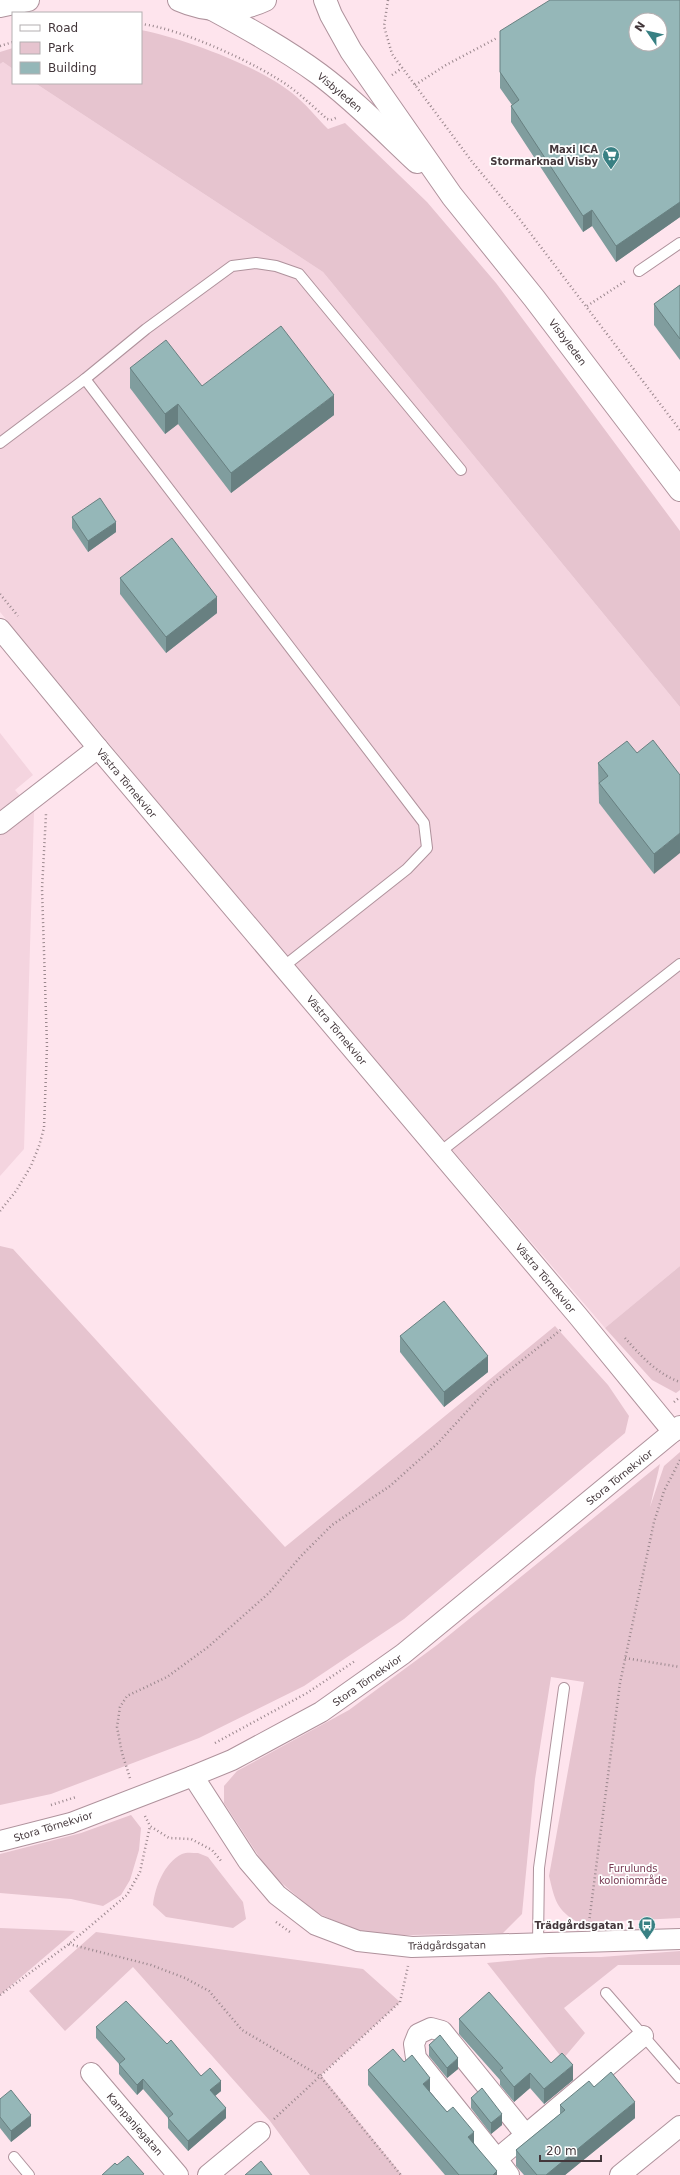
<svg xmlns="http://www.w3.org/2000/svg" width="680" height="2175" font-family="'DejaVu Sans',sans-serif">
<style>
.built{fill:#f4d4df}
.green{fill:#e6c4cf}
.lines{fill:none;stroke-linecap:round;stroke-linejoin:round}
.lane-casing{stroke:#af929c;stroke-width:12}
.street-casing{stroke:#af929c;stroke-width:22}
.secondary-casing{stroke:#af929c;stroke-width:24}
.path{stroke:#9a878d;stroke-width:2.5;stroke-dasharray:1 3;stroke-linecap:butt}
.lane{stroke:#fff;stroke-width:10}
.street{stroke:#fff;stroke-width:20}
.secondary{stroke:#fff;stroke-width:22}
.wall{fill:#809d9e}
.shaded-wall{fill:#688081}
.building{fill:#95b7b8;stroke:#688081;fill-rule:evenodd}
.labels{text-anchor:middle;stroke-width:3.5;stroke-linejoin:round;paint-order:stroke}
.street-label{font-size:10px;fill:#43373b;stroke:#fff}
.poi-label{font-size:10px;font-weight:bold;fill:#43373b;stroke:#fff;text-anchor:end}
.park-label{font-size:10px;fill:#773952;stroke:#fff}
</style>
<rect width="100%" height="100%" fill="#fee4ed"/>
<!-- built -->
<g class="built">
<path d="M3,62L13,69V83H35L323,272L680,707V1266L605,1328L274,942L0,612V64Z"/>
<path d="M0,733L33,775L15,790L34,812L24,1149L0,1176Z"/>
</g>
<!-- green -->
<g class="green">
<path d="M141,30C185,39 256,65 292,93C305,103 316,117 328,129L345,123L427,202L496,283L680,531V707L323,272L35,83H141Z"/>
<path d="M13,48V69L3,62L0,64V52Z"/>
<path d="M0,1246L13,1249L285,1547L555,1326L608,1385L629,1416L625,1433L404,1619L304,1686L199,1738L51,1794L0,1805Z"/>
<path d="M680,1266V1390L676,1393L652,1380L605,1328Z"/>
<path d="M680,1452V1918L579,1923C556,1910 555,1900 549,1876L584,1682L551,1677L535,1779L522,1914L503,1933L368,1936L315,1912L269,1872L224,1803V1786L237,1771L349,1710L437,1645L660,1464L650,1507L664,1466Z"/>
<path d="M131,1815L141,1828L139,1850L130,1880L121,1895L103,1906L71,1899L0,1893V1854L81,1833Z"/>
<path d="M198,1853L208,1857L243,1902L246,1919L233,1928L166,1917L153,1905C155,1887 164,1863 182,1854C186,1852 193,1853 198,1853Z"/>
<path d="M0,1928L75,1931L0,1995Z"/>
<path d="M96,1932L363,1969L400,2002L321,2075L402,2175H310L270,2121L133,1967L65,2031L29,1991Z"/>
<path d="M680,1951V1965H618L564,2008L585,2033L563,2059L487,1963L549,1957H601Z"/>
</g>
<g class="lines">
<!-- lane casing -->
<g class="lane-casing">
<g id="lane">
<path d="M639,271L680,243"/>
<path d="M85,379L146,329L232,266L256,263L276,266L299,274L461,470"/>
<path d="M0,443L85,379L424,823L427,848L407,869L283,967"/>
<path d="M440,1152L680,964"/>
<path d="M538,1943L539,1868L564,1688"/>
<path d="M606,1993L680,2078"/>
<path d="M14,2157L29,2175"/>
</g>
</g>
<!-- street casing -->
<g class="street-casing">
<g id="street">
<path d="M0,629L98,748L578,1316L673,1432"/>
<path d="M0,824L98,748"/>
<path d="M193,1776L248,1861L277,1895L316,1925L358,1941L412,1947L680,1939"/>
<path d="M0,1841L71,1823L193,1776L232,1760L321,1712L403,1654L680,1426"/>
<path d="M91,2073L178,2175"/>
<path d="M497,2159L416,2058L414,2044L418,2034L431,2028L442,2031L526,2135"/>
<path d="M208,2175L260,2132"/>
<path d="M509,2175L497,2159L643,2036"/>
<path d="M620,2175L680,2126"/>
</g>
</g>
<!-- secondary casing -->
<g class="secondary-casing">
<g id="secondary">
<path d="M179,0C206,12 238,13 265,0"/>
<path d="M325,0L331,15L351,51L452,196L534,298L680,490"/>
<path d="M0,6L28,0"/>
<path d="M212,9C249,29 285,49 319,74C354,100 385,132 417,162"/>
</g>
</g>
<!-- path -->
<g class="path">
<path d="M388,0L384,26L392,54L473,163L518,217L680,430"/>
<path d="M141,24C180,28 258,64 290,87C303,97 315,108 327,119L331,120L338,117"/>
<path d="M0,46L13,42"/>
<path d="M392,75L402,68"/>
<path d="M415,85L446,65L497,38"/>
<path d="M587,306L627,280"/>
<path d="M0,594L18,616"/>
<path d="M0,1211L16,1191L31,1166L39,1146L44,1128L47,1046L42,889L46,814"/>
<path d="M625,1338C640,1355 657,1374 680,1382"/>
<path d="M674,1402L680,1397"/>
<path d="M625,1658L680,1667"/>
<path d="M215,1743L307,1693L355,1661"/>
<path d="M130,1778L122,1753L117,1727L120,1707L127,1696L167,1677L208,1647L269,1593L302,1555L332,1525L390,1486L437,1444L493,1383L562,1329"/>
<path d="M51,1805L76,1797"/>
<path d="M145,1816L150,1826L169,1838L191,1839L212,1850L222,1862"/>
<path d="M276,1922L290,1932"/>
<path d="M589,1922L620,1683L654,1522L664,1491L680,1460"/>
<path d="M69,1944L151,1965L185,1978L209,1991L242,2030L320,2076L401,2175"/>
<path d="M0,1995L69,1944L127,1895L140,1872L150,1826"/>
<path d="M274,2119L400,2002L408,1966"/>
</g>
<!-- lane -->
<use href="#lane" class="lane"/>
<!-- street -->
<use href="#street" class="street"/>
<!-- secondary -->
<use href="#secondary" class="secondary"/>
</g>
<!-- wall -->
<g class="wall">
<path d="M680,0V217L616,262L592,226L583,232L511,122V106L512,105L500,88V31Z"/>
<path d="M680,285V360L654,325V304Z"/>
<path d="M130,368L202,386L334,415L231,493L178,424L165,434L130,388Z"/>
<path d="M72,517L116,532L88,552L72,528Z"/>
<path d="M120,578L217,613L166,653L120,594Z"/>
<path d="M637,753L680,775L654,874L599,803L598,763Z"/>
<path d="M400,1336L488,1372L444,1407L400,1352Z"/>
<path d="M459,2019L551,2063L573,2080L544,2104L530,2088L514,2102L500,2085V2080L459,2034Z"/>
<path d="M96,2027L167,2044L201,2076L221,2091L215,2096L226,2118L188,2151L168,2128V2118L143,2089L137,2095L119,2074V2064L96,2038Z"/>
<path d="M429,2045L458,2069L447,2078L429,2056Z"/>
<path d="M368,2070L430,2092L474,2143L497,2175H445L368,2085Z"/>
<path d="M594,2087L635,2118L565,2175H524L516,2166V2150L560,2114V2105Z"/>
<path d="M471,2098L502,2125L491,2134L471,2108Z"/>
<path d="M0,2099L31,2126L11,2142L0,2128Z"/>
</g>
<!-- shaded-wall -->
<g class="shaded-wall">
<path d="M680,202V217L616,262V246Z"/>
<path d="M592,210V226L583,232V216Z"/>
<path d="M334,395V415L231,493V473Z"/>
<path d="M178,404V424L165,434V414Z"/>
<path d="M116,522V532L88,552V541Z"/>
<path d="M217,597V613L166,653V637Z"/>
<path d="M680,833V853L654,874V854Z"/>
<path d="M488,1356V1372L444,1407V1392Z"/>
<path d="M458,2058V2069L447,2078V2068Z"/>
<path d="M573,2065V2080L544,2104V2089Z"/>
<path d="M530,2073V2088L514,2102V2087Z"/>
<path d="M430,2078V2094L423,2084Z"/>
<path d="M143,2079V2089L137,2095V2085Z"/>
<path d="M221,2081V2091L210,2100V2090Z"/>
<path d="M635,2102V2118L565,2175H546Z"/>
<path d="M226,2108V2118L188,2151V2141Z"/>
<path d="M502,2114V2125L491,2134V2123Z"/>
<path d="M31,2115V2126L11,2142V2131Z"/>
<path d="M474,2132V2148L468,2137Z"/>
<path d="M497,2171V2175H493Z"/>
</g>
<!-- building -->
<g class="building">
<path d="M550,0H680V202L616,246L592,210L583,216L511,106L519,100L500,72V31ZM636,20H660V44H636Z"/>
<path d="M680,285V339L654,304Z"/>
<path d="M281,326L334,395L231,473L178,404L165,414L130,368L166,340L202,386Z"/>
<path d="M100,498L116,522L88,541L72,517Z"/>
<path d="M172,538L217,597L166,637L120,578Z"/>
<path d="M653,740L680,775V833L654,854L599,783L608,776L598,763L627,741L637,753Z"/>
<path d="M444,1301L488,1356L444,1392L400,1336Z"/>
<path d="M489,1992L551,2063L562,2053L573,2065L544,2089L530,2073L514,2087L500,2070L503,2068L459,2019Z"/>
<path d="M126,2001L167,2044L171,2040L201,2076L210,2068L221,2081L210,2090L226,2108L188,2141L168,2118L173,2114L143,2079L137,2085L119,2064L125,2059L96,2027Z"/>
<path d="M440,2035L458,2058L447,2068L429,2045Z"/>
<path d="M393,2049L404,2062L412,2055L430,2078L423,2084L447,2112L453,2107L474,2132L468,2137L497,2171L493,2175H459L368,2070Z"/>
<path d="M611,2072L635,2102L546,2175H537L516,2150L565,2110L560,2105L589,2081L594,2087Z"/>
<path d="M482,2088L502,2114L491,2123L471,2098Z"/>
<path d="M11,2090L31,2115L11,2131L0,2117V2099Z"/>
<path d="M128,2156L144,2174L142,2175H102L115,2163L117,2165Z"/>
<path d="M261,2161L272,2175H245Z"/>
</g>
<!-- icons -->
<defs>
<g id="supermarket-pin" transform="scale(0.9)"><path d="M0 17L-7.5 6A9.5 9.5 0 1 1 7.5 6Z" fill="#388083" stroke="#fff"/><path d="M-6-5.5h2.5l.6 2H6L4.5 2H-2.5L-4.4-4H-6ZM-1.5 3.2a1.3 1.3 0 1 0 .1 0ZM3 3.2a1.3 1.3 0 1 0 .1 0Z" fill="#fff"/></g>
<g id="bus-pin" transform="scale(0.9)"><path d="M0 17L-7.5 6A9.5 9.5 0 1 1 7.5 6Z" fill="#388083" stroke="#fff"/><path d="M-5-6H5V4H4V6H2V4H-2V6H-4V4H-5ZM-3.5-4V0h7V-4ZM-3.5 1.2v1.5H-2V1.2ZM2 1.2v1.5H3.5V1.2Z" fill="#fff"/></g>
</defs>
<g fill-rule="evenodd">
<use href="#supermarket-pin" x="611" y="155"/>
<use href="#bus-pin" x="647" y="1925"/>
</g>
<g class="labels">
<!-- street labels -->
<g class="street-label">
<text transform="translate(340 92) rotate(40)" y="4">Visbyleden</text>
<text transform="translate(568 342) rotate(53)" y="4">Visbyleden</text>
<text transform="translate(127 783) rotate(50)" y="4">Västra Törnekvior</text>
<text transform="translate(337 1030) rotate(50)" y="4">Västra Törnekvior</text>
<text transform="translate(546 1278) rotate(50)" y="4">Västra Törnekvior</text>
<text transform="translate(619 1477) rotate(-39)" y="4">Stora Törnekvior</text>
<text transform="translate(367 1680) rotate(-35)" y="4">Stora Törnekvior</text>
<text transform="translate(53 1826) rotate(-17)" y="4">Stora Törnekvior</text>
<text transform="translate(447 1945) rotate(-1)" y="4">Trädgårdsgatan</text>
<text transform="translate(135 2124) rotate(49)" y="4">Kampanjegatan</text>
</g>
<!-- poi labels -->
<g class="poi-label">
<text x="598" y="153">Maxi ICA<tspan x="598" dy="12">Stormarknad Visby</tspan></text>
<text x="634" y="1929">Trädgårdsgatan 1</text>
</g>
<!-- park labels -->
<g class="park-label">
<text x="633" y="1872">Furulunds<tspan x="633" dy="12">koloniområde</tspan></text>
</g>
</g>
<!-- legend -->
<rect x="12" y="12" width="130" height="72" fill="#ffffff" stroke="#b4afb1"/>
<rect x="20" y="25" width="20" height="6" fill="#ffffff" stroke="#b4afb1"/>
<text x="48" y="32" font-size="12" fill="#43373b">Road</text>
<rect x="20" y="42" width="20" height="12" fill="#e6c4cf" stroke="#b4afb1"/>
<text x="48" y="52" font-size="12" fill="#43373b">Park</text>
<rect x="20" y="62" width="20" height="12" fill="#95b7b8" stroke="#b4afb1"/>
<text x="48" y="72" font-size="12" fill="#43373b">Building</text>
<!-- north arrow -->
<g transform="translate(648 32) rotate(304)"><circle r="19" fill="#ffffff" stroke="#b4afb1"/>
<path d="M0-3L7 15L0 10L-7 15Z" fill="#388083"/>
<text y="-6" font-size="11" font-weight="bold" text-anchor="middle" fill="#43373b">N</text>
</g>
<!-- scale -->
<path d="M540 2155v6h61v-6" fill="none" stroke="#43373b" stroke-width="2"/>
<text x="546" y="2155" font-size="12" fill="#43373b" stroke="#ffffff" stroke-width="3" paint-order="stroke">20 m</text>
</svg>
